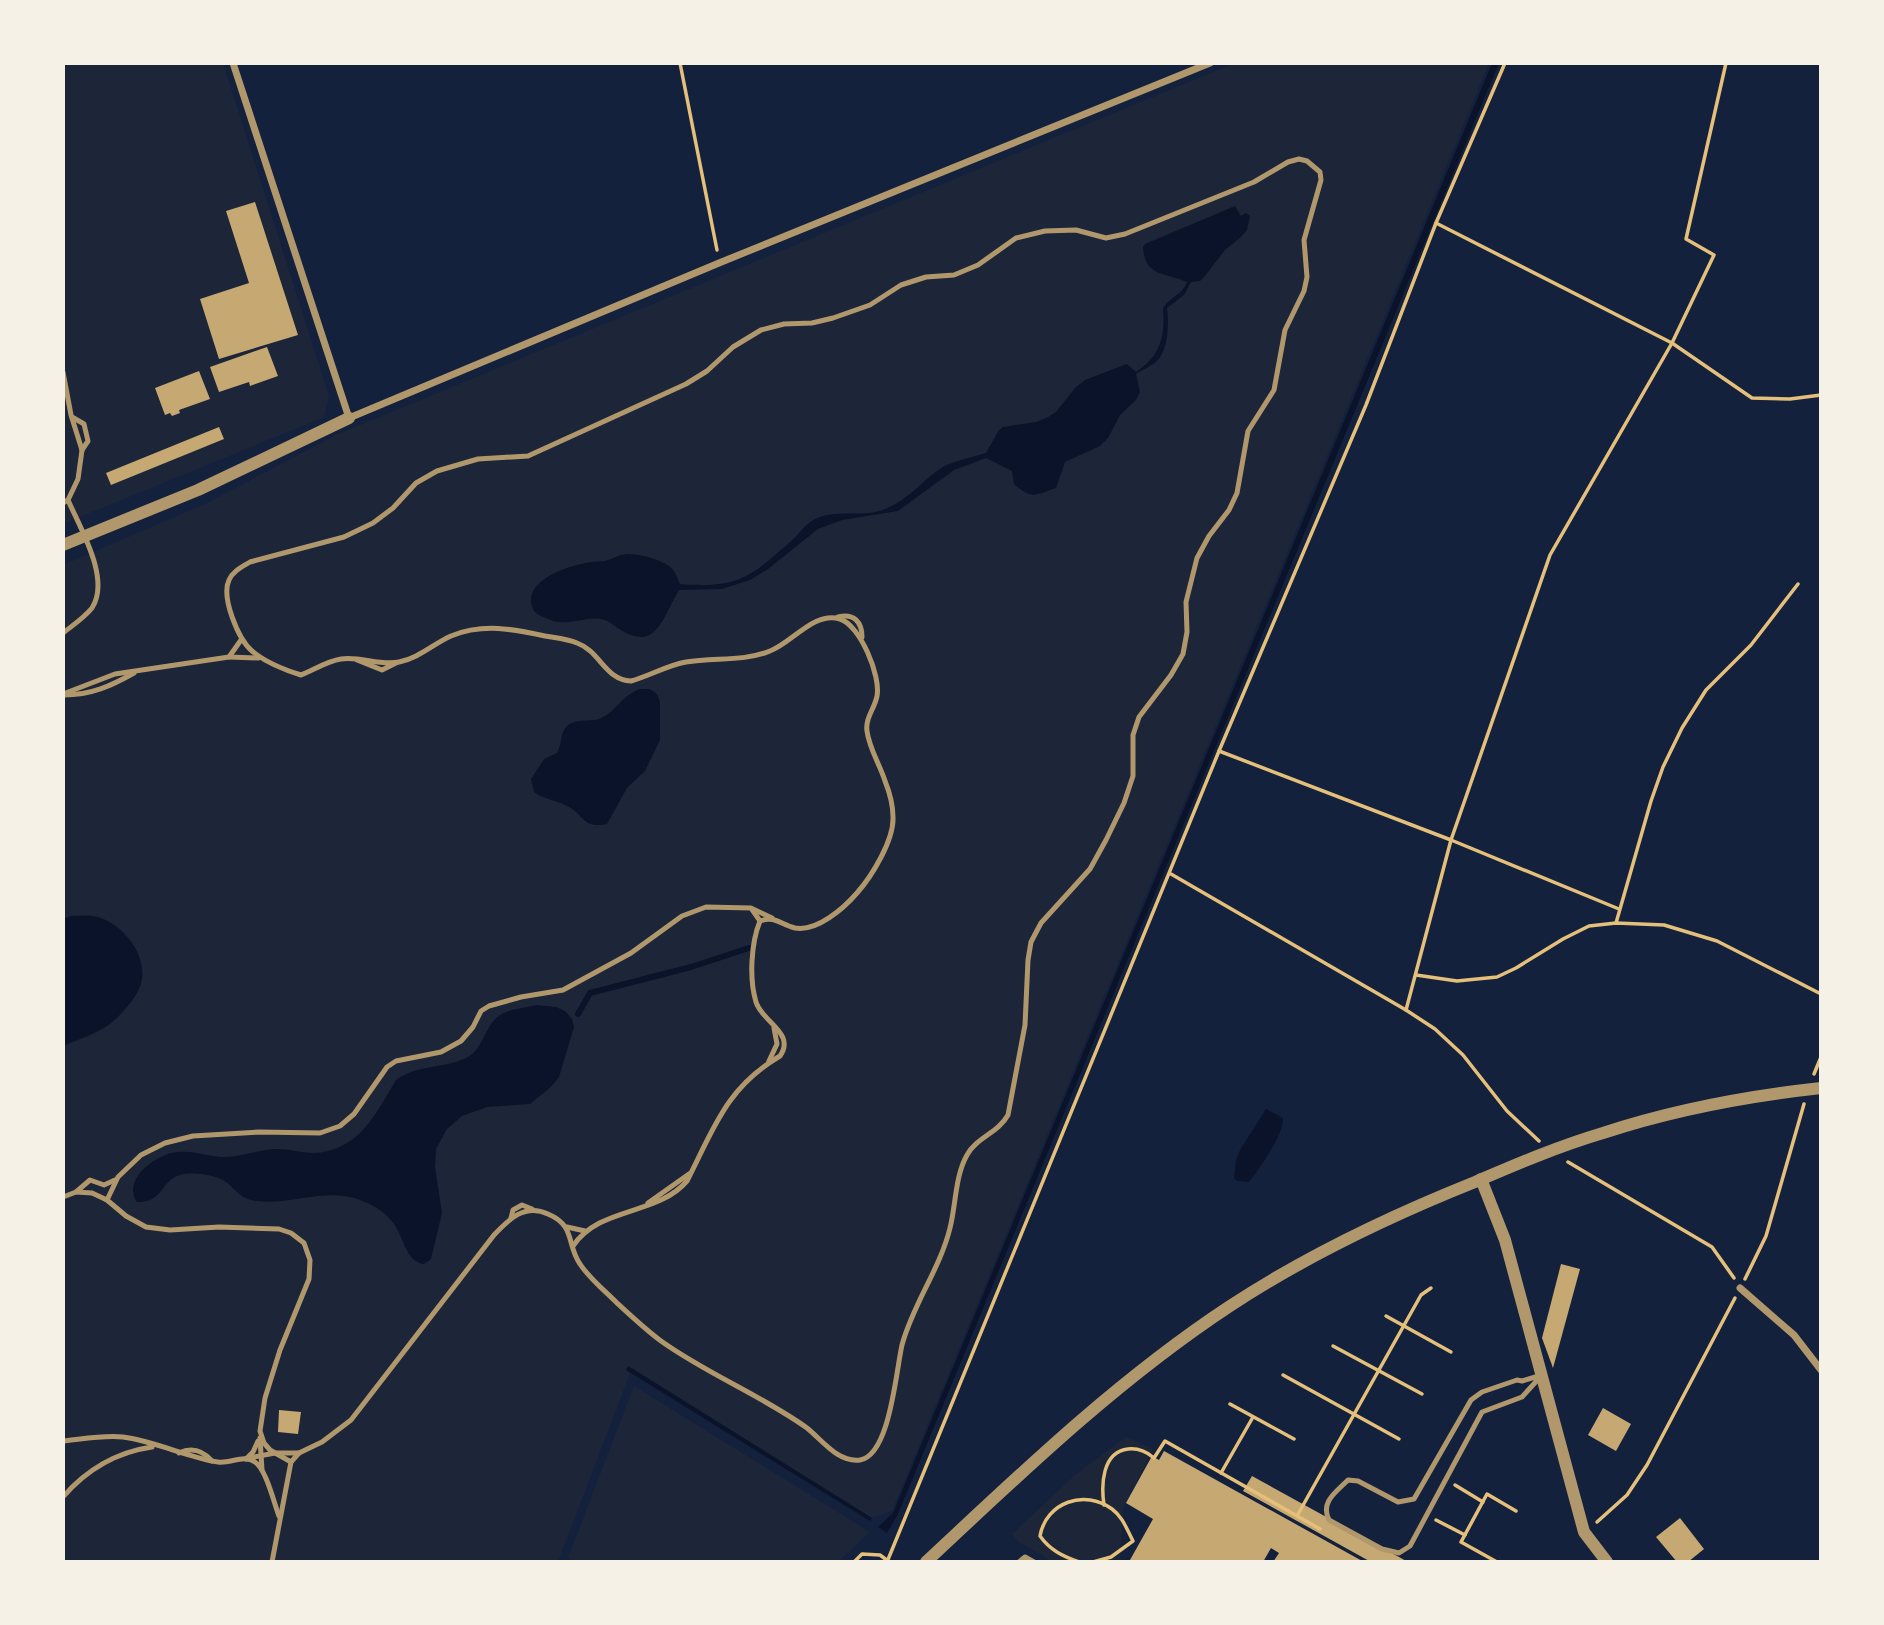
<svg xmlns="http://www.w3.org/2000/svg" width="1884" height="1625" font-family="'Noto Serif',serif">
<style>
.green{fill:#1d2539}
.water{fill:#0b132b}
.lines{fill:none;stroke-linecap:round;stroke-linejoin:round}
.stream{stroke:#0b132b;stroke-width:6}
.building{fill:#c6a872}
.path{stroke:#e5c07b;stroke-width:3.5}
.service{stroke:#b1986c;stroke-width:5}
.minor{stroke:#b1986c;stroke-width:7}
.tertiary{stroke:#b1986c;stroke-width:12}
</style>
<rect width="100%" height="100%" fill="#14213d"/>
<!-- green -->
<g class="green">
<path d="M63,63H223L329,396L324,417L63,524Z"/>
<path d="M1235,63H1489L892,1511L871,1518L632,1368L559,1559L555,1562H63V565L205,504L336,435Z"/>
<path d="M634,1386L870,1532L838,1562H575L568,1558Z"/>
<path d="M1126,1437L1153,1449L1123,1509L1120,1562H1053L1019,1542L1012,1534L1074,1476Z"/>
</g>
<!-- water -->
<g class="water">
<path d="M1492,63H1499L898,1514L887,1533L878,1527L893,1513Z"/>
<path d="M1235,206L1241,216L1246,213L1250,216L1247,230L1241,237L1225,250L1204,277L1200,281L1191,282L1184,295L1167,308C1169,323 1169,350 1156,362C1151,366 1142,370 1136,374L1140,392L1136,400L1120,415L1108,438L1100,446L1065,462L1056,488C1036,495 1031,500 1014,484L1012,471L986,458L954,470L898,511L842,520L818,529L768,569L750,580L722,589L679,590C660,623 655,656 612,624C592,609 571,631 546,618C541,616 535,614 533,609C520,580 572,564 592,562C597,561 603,562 608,560C615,558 620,554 628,554C641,554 659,559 669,566C676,571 677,578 680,584C737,588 748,579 789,543C799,535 805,523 817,518C838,509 864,518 885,509C907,501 922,481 941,468C948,463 976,456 986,453L999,430L1003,427L1036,422L1048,417L1056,412L1075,388L1085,380L1127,364L1136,372C1161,355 1165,337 1163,308C1170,297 1182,295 1187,282C1164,272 1145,277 1143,247L1145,244Z"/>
<path d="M640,689H650L657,694L660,702V740L645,771L627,788L607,824C582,829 585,815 567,806C556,800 545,800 534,792L531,779L544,759L557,753C562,744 560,734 566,727C574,718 589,722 599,719C616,712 622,695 640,689Z"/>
<path d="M71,916C78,916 86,915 93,916C119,920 146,951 142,979C140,994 126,1009 116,1019C101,1033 81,1038 63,1046V919Z"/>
<path d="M537,1005L556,1007L565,1011L572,1019L574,1027L559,1077L551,1087L530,1104L487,1107L462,1116L447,1129L436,1149L435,1167L442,1213L431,1259L424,1264C406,1262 404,1238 394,1224C384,1210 370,1203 354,1198C322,1189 289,1205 257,1201C242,1200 237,1191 226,1182C218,1175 195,1172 184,1174C160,1178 165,1203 137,1202C121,1179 157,1154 177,1152C193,1150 210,1157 225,1157C241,1157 257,1150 273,1149C297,1148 311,1159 337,1148C367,1136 380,1106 396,1080C417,1064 445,1069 468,1057C481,1050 485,1029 496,1018C506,1009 524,1008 537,1005Z"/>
<path d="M1266,1109L1283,1118C1284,1134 1260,1168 1249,1182L1237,1181L1234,1178L1236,1160L1240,1150Z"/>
<path d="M628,1366L872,1518L870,1521L626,1370Z"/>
</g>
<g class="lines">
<!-- stream -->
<path class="stream" d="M578,1014L590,993L691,967L749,948"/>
</g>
<!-- building -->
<g class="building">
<path d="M255,202L298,335L219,359L200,299L249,283L226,211Z"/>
<path d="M267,347L278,376L250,386L249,382L219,392L210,367Z"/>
<path d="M199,371L210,399L179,410L180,413L172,416L170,413L165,415L155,388Z"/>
<path d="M219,427L224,439L111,485L106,473Z"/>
<path d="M1561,1264L1580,1269L1553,1368L1542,1338Z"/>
<path d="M1603,1408L1631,1424L1616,1451L1588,1435Z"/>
<path d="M279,1410L301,1412L298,1434L278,1432Z"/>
<path d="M1164,1451L1364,1562H1273L1279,1553L1271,1548L1263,1562H1134L1130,1560L1153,1519L1126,1503L1152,1456L1159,1460Z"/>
<path d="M1252,1476L1408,1562H1371L1243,1491Z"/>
<path d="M1680,1518L1704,1549L1688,1562H1677L1656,1537Z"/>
</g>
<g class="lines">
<!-- path -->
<g class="path">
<path d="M680,63L717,250"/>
<path d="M1436,223L1672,343L1752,398L1790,399L1821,395"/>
<path d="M1219,751L1451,840L1619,909"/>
<path d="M1171,874L1406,1010L1435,1029L1463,1055L1507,1111L1539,1141"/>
<path d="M1616,923L1651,801L1663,767L1682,728L1706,690L1751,645L1798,584"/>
<path d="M1416,975L1457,981L1497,977L1516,968L1563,939L1589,926L1616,923L1664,925L1717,941L1821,994"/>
<path d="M1406,1010L1451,840L1550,555L1672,343L1714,255L1686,239L1726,63"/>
<path d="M1814,1074L1821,1057"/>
<path d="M1568,1162L1712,1247L1734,1278"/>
<path d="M1745,1279L1766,1236L1804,1104"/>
<path d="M1386,1316L1451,1352"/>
<path d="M1333,1346L1422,1394"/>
<path d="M1283,1375L1399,1439"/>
<path d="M1230,1404L1294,1439"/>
<path d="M1221,1473L1253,1417"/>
<path d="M1455,1485L1483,1502"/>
<path d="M1104,1505C1101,1485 1102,1452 1128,1449C1138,1448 1146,1451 1154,1458L1165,1441L1320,1529"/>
<path d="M1297,1516L1421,1295L1431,1288"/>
<path d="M1436,1520L1465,1535"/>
<path d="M1597,1522L1627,1495L1647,1465L1735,1298"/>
<path d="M854,1562L862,1554L880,1555L888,1561"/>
<path d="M887,1562L1219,751L1366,405L1436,223L1505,63"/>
<path d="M1079,1562C1062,1556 1050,1550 1040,1536C1046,1502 1085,1489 1112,1509C1123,1517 1127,1530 1133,1541L1111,1557L1093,1562"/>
<path d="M1497,1562L1461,1542L1487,1494L1516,1511"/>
</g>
<!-- service -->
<g class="service">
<path d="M63,372L71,415L82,450L78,479L68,500L63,503"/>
<path d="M72,417L84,424L88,441L82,450"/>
<path d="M838,617C854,613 862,622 862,637"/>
<path d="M63,633C73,625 84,618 92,608C111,579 80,528 68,500"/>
<path d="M229,657L259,658"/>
<path d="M357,660L382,670L396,663"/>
<path d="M63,694L115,674L229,657L241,640"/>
<path d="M64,695C91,695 111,686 134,673"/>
<path d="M753,909L772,918"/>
<path d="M769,1061L777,1044L774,1028"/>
<path d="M76,1192L92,1193L107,1200L126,1216L146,1227L170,1230L219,1227L279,1229L291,1233L304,1243L310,1260L309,1279L280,1350L265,1398L260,1431L264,1443L270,1450L291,1462"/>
<path d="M63,1197L76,1192L90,1180L104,1185L115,1180"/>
<path d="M107,1200L118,1177L141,1155L165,1143L193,1136L259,1132L320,1133L340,1126L354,1114L387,1067L396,1061L441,1052L461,1041L473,1027L481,1011L489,1006L521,997L563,990L631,953L682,916L706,907L751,908L760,921C751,943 749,979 756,1002C762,1022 796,1033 780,1056C726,1088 714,1128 687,1181C657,1216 600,1206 573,1246"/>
<path d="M648,1203L689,1174"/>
<path d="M511,1218L513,1210L522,1205L532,1209"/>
<path d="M567,1227L585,1231"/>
<path d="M1542,1375L1522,1397L1482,1412L1410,1546L1399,1553L1382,1549L1329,1520C1320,1502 1336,1492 1348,1480L1358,1481L1398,1502L1414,1499L1471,1400L1482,1392L1517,1380L1522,1381Z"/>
<path d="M260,1438L262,1470"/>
<path d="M63,1441C83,1439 103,1435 123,1437C155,1441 186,1457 218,1462C230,1464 244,1454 255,1462C266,1469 274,1503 279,1516"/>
<path d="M179,1453C192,1447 202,1450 212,1461"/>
<path d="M249,1458L275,1453H299"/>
<path d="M246,1459L253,1452L258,1441"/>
<path d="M63,1497C86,1470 117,1452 152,1447"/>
<path d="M272,1562L291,1462L299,1453L322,1442L351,1420L494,1235C509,1219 525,1203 548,1214C576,1226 566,1244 580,1264C589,1278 605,1291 617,1303C631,1316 646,1330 661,1341C707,1374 761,1395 807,1428C822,1440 838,1463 860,1460C890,1455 896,1371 902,1345C913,1304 940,1269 950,1228C956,1205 955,1176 967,1155C977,1137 998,1133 1008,1115L1025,1025L1028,960L1031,942L1041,923L1090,869L1106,840L1124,803L1133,776V735L1139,717L1171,675L1183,654L1187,632L1186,602L1197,558L1209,536L1229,510L1237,493L1248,431L1274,390L1285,330L1304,291L1307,277L1304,240L1321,180L1320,172L1307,161L1299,159L1288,162L1254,182L1125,234L1106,238L1076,230L1045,231L1016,238L978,265L954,275L926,277L901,285L870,305L833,318L812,323L784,324L761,330L733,347L707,371L686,384L528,456L478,459L437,471L416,483L393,508L373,523L344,537L250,562C242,567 233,571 229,580C221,597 238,639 252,651C265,662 285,670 301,675C314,670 327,661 341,659C360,656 380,666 399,662C419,658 433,644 451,636C483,623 513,629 545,636C556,638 567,639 577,643C600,651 605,680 631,681C649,676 668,665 686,662C714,657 743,662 770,651C792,643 814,611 840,619C860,625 881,676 877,696C875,708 865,718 867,731C869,748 880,765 885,781C889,791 893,806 893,817C894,840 872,876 857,893C844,908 817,932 795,928C781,925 775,915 760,921"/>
<path d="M1019,1562L1025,1557L1034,1562"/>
</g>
<!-- minor -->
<g class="minor">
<path d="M233,63L349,418L719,263L1210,63"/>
<path d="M1740,1288L1794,1335L1821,1370"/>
</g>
<!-- tertiary -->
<g class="tertiary">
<path d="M63,545L198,490L349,418"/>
<path d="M1481,1179L1505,1240L1584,1532L1607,1562"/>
<path d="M926,1562C1022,1472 1119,1379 1230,1306C1306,1256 1390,1216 1475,1182C1517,1164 1559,1146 1603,1133C1673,1110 1748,1096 1821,1088"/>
</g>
</g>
<!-- border -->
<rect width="1884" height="1625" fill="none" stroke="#f6f1e7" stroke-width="130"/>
</svg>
